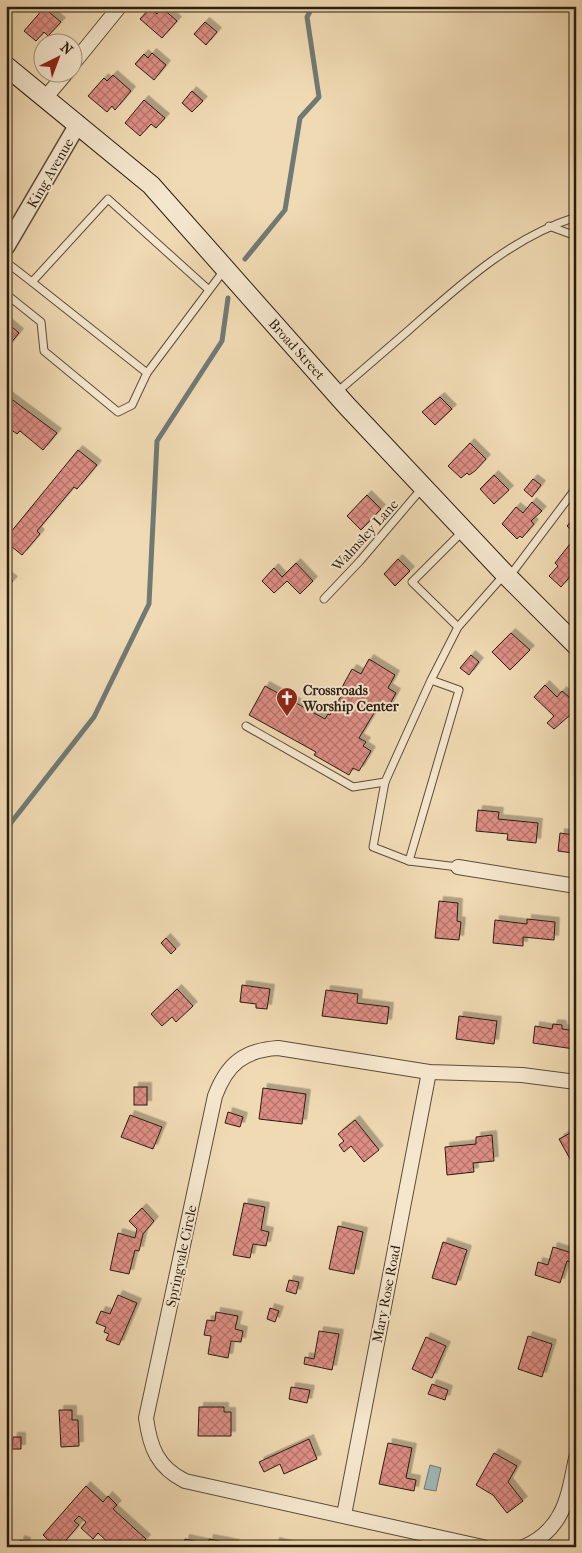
<svg xmlns="http://www.w3.org/2000/svg" width="582" height="1553" font-family="'IM FELL French Canon',serif">
<style>
.water{fill:#9fb8b8;stroke:#707a75}
.lines{fill:none;stroke-linecap:round;stroke-linejoin:round}
.stream{stroke:#707a75;stroke-width:5}
.building{fill:url(#building-cross-hatch);stroke:#2a1c10;filter:url(#shadow)}
.service-casing{stroke:#5c4c39;stroke-width:9}
.minor-casing{stroke:#5c4c39;stroke-width:16}
.tertiary-casing{stroke:#5c4c39;stroke-width:19}
.secondary-casing{stroke:#2a1c10;stroke-width:21}
.service{stroke:#f5e7ce;stroke-width:7}
.minor{stroke:#f5e7ce;stroke-width:14}
.tertiary{stroke:#f5e7ce;stroke-width:16}
.secondary{stroke:#f5e7ce;stroke-width:19}
.labels{text-anchor:middle;stroke-width:4;stroke-linejoin:round;paint-order:stroke}
.street-label{font-size:14px;fill:#2a1c10;stroke:#f5e7ce}
.poi-label{font-size:14px;font-weight:bold;fill:#2a1c10;stroke:#f5e7ce;text-anchor:start}
</style>
<defs>
<pattern id="building-cross-hatch" width="8" height="8" patternUnits="userSpaceOnUse" patternTransform="scale(1.25)"><rect width="8" height="8" fill="#de8e85"/><path d="M0 0l8 8M0 8l8-8" fill="none" stroke="#b4736b"/></pattern>
<filter id="shadow"><feDropShadow dx="4.5" dy="-4.5" stdDeviation="0" flood-color="#0004"/></filter>
</defs>
<rect width="100%" height="100%" fill="#f0dab3"/>
<filter id="stains"><feTurbulence type="fractalNoise" baseFrequency=".004" numOctaves="4"/><feColorMatrix values="0 0 0 0 .2 0 0 0 0 .09 0 0 0 0 .02 0 0 0 .5 -.17"/></filter>
<radialGradient id="worn" r=".72"><stop offset=".6" stop-color="#630" stop-opacity="0"/><stop offset="1" stop-color="#630" stop-opacity=".3"/></radialGradient>
<!-- water -->
<path class="water" d="M430,1465L441,1468L436,1491L424,1489Z"/>
<g class="lines">
<!-- stream -->
<g class="stream">
<path d="M245,259L285,210L300,118L319,97L307,17L313,6"/>
<path d="M6,829L94,717L149,604L157,441L222,341L228,298"/>
</g>
</g>
<!-- building -->
<g class="building">
<path d="M44,8L61,22L48,36L44,32L36,41L24,31Z"/>
<path d="M150,8L157,14L162,8L177,21L162,38L140,19Z"/>
<path d="M205,22L217,32L206,45L194,34Z"/>
<path d="M152,53L166,65L154,80L135,64L144,54L148,58Z"/>
<path d="M113,75L131,91L115,110L112,106L107,112L88,96L104,78L107,81Z"/>
<path d="M192,91L203,101L192,112L182,103Z"/>
<path d="M144,100L165,118L156,128L151,124L140,136L125,123Z"/>
<path d="M6,322L19,333L6,349Z"/>
<path d="M6,395L57,433L43,450L20,431L17,434L6,426Z"/>
<path d="M440,397L452,409L435,425L422,412Z"/>
<path d="M470,443L486,459L475,471L469,475L467,473L461,478L448,466Z"/>
<path d="M78,450L97,465L77,489L74,487L37,531L40,534L22,555L6,542V538Z"/>
<path d="M494,475L509,490L494,504L480,489Z"/>
<path d="M533,479L541,485L532,497L524,490Z"/>
<path d="M367,495L381,509L361,530L347,516Z"/>
<path d="M532,502L542,511L531,521L534,524L522,538L520,536L517,539L502,524L516,507L523,513Z"/>
<path d="M576,516V533H575L567,526Z"/>
<path d="M570,544L576,549V565L571,570L574,572L561,587L549,576L558,566L555,563Z"/>
<path d="M398,559L410,571L395,586L384,574Z"/>
<path d="M296,563L313,581L300,594L287,581L274,593L262,581L274,568L282,577Z"/>
<path d="M6,575L13,581L6,588Z"/>
<path d="M511,633L530,650L510,670L492,652Z"/>
<path d="M471,655L479,662L469,675L460,668Z"/>
<path d="M369,659L395,675L388,688L396,693L385,713L377,708L359,738L366,742L363,746L371,751L359,771L353,768L349,775L314,755L316,752L249,715L265,686L325,719L328,714L330,715L344,691L341,689L352,669L361,674Z"/>
<path d="M545,685L557,697L562,691L576,703V710L554,729L547,723L554,716L534,697Z"/>
<path d="M478,810L499,812L498,819L538,823L536,843L507,840L508,834L476,831Z"/>
<path d="M560,833L573,835L572,844H574L576,833V857L573,856V853L558,851Z"/>
<path d="M439,901L458,903L457,921L461,922L459,940L435,938Z"/>
<path d="M527,919L555,922L554,940L523,937V946L493,943L495,920L527,924Z"/>
<path d="M166,938L176,949L171,954L161,943Z"/>
<path d="M242,985L270,989L267,1009L256,1008V1004L240,1002Z"/>
<path d="M177,989L193,1006L176,1022L172,1017L162,1026L151,1014Z"/>
<path d="M326,990L358,994L357,1003L389,1007L387,1024L322,1016Z"/>
<path d="M459,1016L497,1021L494,1044L456,1039Z"/>
<path d="M553,1024L562,1025V1029L576,1031L574,1049L533,1043L535,1026L552,1029Z"/>
<rect x="134" y="1087" width="13" height="18"/>
<path d="M263,1088L306,1094L302,1124L259,1119Z"/>
<path d="M228,1112L243,1117L240,1127L225,1123Z"/>
<path d="M130,1115L162,1127L153,1149L121,1137Z"/>
<path d="M355,1120L379,1150L364,1162L351,1146L344,1152L339,1145L344,1141L338,1134Z"/>
<path d="M576,1130V1168H575L559,1139Z"/>
<path d="M492,1135L494,1161L473,1163L474,1172L447,1175L445,1147L476,1144V1137Z"/>
<path d="M244,1203L265,1207L261,1230L269,1232L266,1246L253,1244L250,1258L233,1255Z"/>
<path d="M142,1208L154,1221L143,1234L139,1251L135,1250L129,1274L110,1270L118,1233L135,1238L137,1229L129,1221Z"/>
<path d="M338,1226L363,1232L354,1274L329,1269Z"/>
<path d="M443,1242L467,1250L456,1285L432,1278Z"/>
<path d="M553,1247L575,1254L572,1262L567,1261L560,1283L535,1275L538,1262L548,1265Z"/>
<path d="M289,1280L299,1282L296,1294L286,1291Z"/>
<path d="M118,1295L137,1303L119,1345L106,1340L109,1334L104,1332L106,1327L96,1323L101,1311L110,1314Z"/>
<path d="M270,1308L279,1311L275,1322L267,1319Z"/>
<path d="M216,1312L238,1316L235,1329L243,1331L241,1342L231,1341L228,1358L208,1354L211,1336L204,1335L207,1320L215,1321Z"/>
<path d="M319,1331L339,1334L332,1370L304,1364L305,1357L314,1359Z"/>
<path d="M528,1336L552,1344L542,1377L518,1369Z"/>
<path d="M426,1337L446,1346L432,1378L412,1369Z"/>
<path d="M432,1384L448,1390L445,1400L428,1394Z"/>
<path d="M291,1387L310,1390L307,1403L289,1399Z"/>
<path d="M199,1407H224V1412H231V1436H198Z"/>
<path d="M59,1410H72V1420H78L79,1446L61,1447Z"/>
<path d="M13,1437H21V1449H12Z"/>
<path d="M309,1439L317,1459L284,1474L280,1464L264,1472L259,1462Z"/>
<path d="M388,1443L412,1448L406,1478L416,1480L414,1491L379,1484Z"/>
<path d="M494,1453L517,1466L508,1482L523,1501L507,1513L493,1495L476,1485Z"/>
<path d="M86,1486L103,1502L108,1496L117,1505L113,1509L146,1539L139,1547H113L98,1533L93,1539L81,1528L86,1522L79,1516L74,1521L79,1525L60,1547H56L43,1535Z"/>
<path d="M185,1539L208,1544L209,1539L235,1544L234,1547H183Z"/>
<path d="M20,1540L26,1542L25,1547H18Z"/>
<path d="M275,1542L295,1547H274Z"/>
</g>
<g class="lines">
<!-- service casing -->
<g class="service-casing">
<g id="service">
<path d="M549,226L576,236"/>
<path d="M6,262L32,282"/>
<path d="M209,290L108,199L32,282L147,373L225,269"/>
<path d="M6,294L41,322L44,351L118,412L132,405L147,373"/>
<path d="M336,393C360,372 385,351 409,330C460,285 510,238 576,217"/>
<path d="M509,577L576,488"/>
<path d="M324,599L360,561L423,487"/>
<path d="M458,627L412,582L463,531"/>
<path d="M431,680L459,690L409,861L373,847L385,782L431,680L458,627L504,575"/>
<path d="M246,726L353,787L385,782"/>
<path d="M409,861L458,867"/>
</g>
</g>
<!-- minor casing -->
<g class="minor-casing">
<g id="minor">
<path d="M72,65L120,6"/>
<path d="M46,97L67,72"/>
<path d="M458,867L576,886"/>
<path d="M344,1515L429,1072"/>
<path d="M483,1547L185,1481C157,1467 150,1447 146,1418L215,1096C227,1064 244,1050 278,1048L429,1072L522,1075L576,1082"/>
<path d="M524,1547C564,1529 568,1497 576,1458"/>
</g>
</g>
<!-- tertiary casing -->
<g class="tertiary-casing">
<path id="tertiary" d="M6,247L78,124"/>
</g>
<!-- secondary casing -->
<g class="secondary-casing">
<path id="secondary" d="M6,66L151,185L346,405L505,574L576,645"/>
</g>
<!-- service -->
<use href="#service" class="service"/>
<!-- minor -->
<use href="#minor" class="minor"/>
<!-- tertiary -->
<use href="#tertiary" class="tertiary"/>
<!-- secondary -->
<use href="#secondary" class="secondary"/>
</g>
<!-- icons -->
<defs>
<g id="church-pin" transform="scale(1.125)"><path d="M0 17L-7.5 6A9.5 9.5 0 1 1 7.5 6Z" fill="#8f2418" stroke="#f5e7ce"/><path d="M-1.2-6h2.4v3.5h3.3v2.4h-3.3V6h-2.4V-.1h-3.3v-2.4h3.3Z" fill="#fff"/></g>
</defs>
<g fill-rule="evenodd">
<use href="#church-pin" x="287" y="698"/>
</g>
<g class="labels">
<!-- street labels -->
<g class="street-label">
<text transform="translate(50 173) rotate(-60)" y="5">King Avenue</text>
<text transform="translate(297 349) rotate(48)" y="5">Broad Street</text>
<text transform="translate(365 535) rotate(-48)" y="5">Walmsley Lane</text>
<text transform="translate(181 1256) rotate(-78)" y="5">Springvale Circle</text>
<text transform="translate(386 1294) rotate(-79)" y="5">Mary Rose Road</text>
</g>
<!-- poi labels -->
<g class="poi-label">
<text x="303" y="695">Crossroads<tspan x="303" dy="16">Worship Center</tspan></text>
</g>
</g>
<!-- margin -->
<rect width="582" height="1553" fill="none" stroke="#f0dab3" stroke-width="25"/>
<rect x="8" y="8" width="567" height="1538" fill="none" stroke="#2a1c10" stroke-width="2.5"/>
<rect x="12" y="12" width="557" height="1528" fill="none" stroke="#2a1c10"/>
<!-- north arrow -->
<g transform="translate(58 58) rotate(42)"><circle r="24" fill="#f5e7ce" stroke="#a49682"/>
<path d="M0-4L9 19L0 12L-9 19Z" fill="#8f2418"/>
<text y="-8" font-size="14" font-weight="bold" text-anchor="middle" fill="#2a1c10">N</text>
</g>
<rect width="100%" height="100%" filter="url(#stains)"/>
<rect width="100%" height="100%" fill="url(#worn)"/>
</svg>
